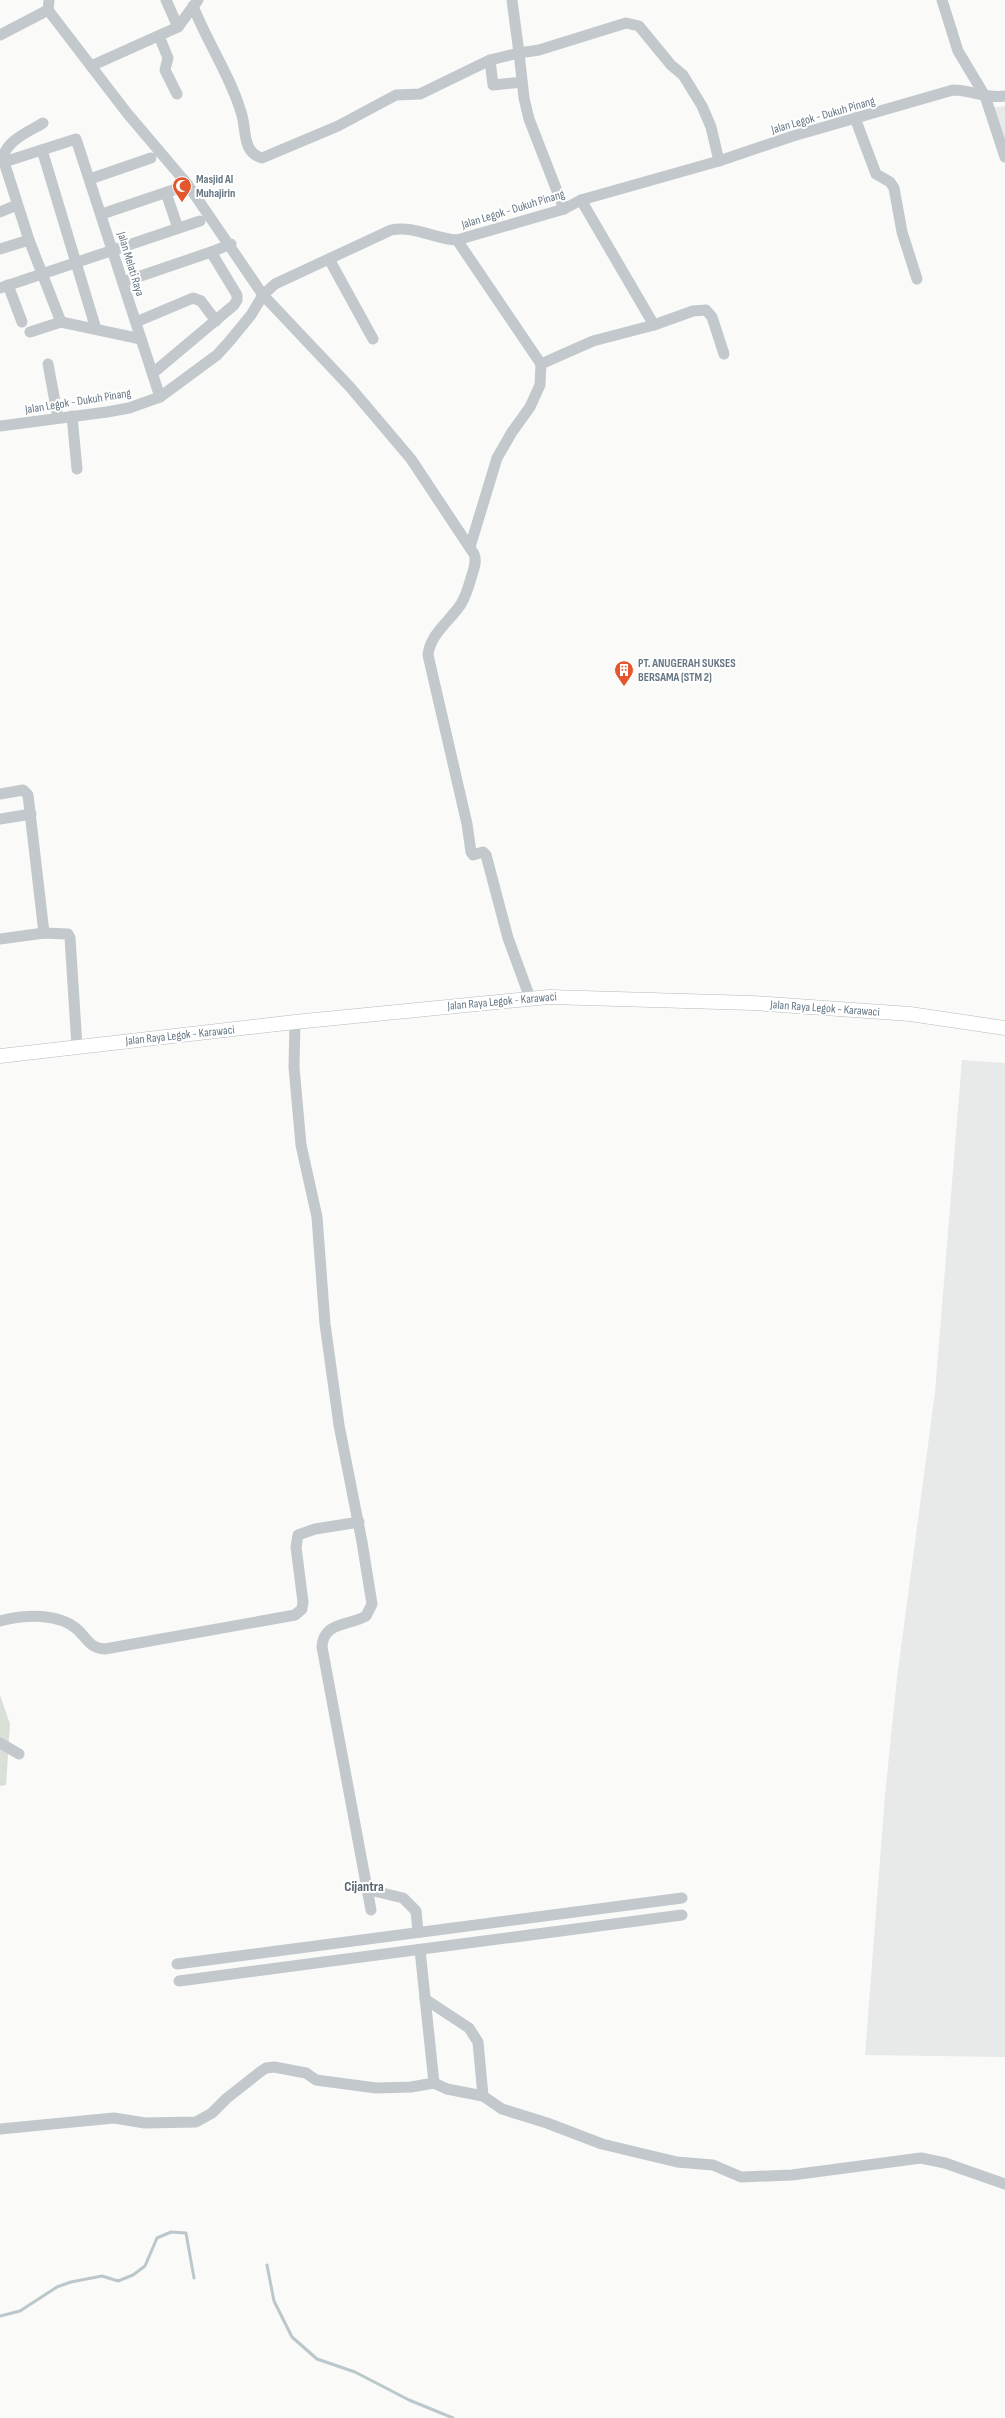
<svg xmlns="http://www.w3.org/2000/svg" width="1005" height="2418" font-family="'Sofia Sans Condensed',sans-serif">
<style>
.built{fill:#e8e9e9}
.green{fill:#dadfd7}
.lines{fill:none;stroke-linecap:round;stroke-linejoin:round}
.stream{stroke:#bbc7cb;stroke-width:3}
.major-casing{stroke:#b5babe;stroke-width:15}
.minor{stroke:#c3c8cc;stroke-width:11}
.major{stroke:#fff;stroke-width:14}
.labels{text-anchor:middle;stroke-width:4;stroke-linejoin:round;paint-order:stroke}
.street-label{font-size:12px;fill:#657683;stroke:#fff}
.poi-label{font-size:12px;font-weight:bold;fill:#657683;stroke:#fff;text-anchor:start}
.quarter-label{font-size:14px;font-weight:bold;fill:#57646e;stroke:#fff}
</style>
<rect width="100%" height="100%" fill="#fafaf8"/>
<!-- built -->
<g class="built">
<path d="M1005,106V149L991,108Z"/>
<path d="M962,1060L1005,1063V2057L865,2055L885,1795L897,1678L935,1392Z"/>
</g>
<!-- green -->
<path class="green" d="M0,1695L10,1724L6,1785L0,1786Z"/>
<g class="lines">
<!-- stream -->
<g class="stream">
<path d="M267,2265L274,2301L292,2337L317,2359L355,2372L409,2400L453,2418"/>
<path d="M0,2316L20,2311L57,2287L71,2282L102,2276L118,2281L133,2275L145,2266L157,2238L171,2232L186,2233L194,2278"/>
</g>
<!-- major casing -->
<g class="major-casing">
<path id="major" d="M0,1056L295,1022L549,997L753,1003L910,1014L1005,1028"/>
</g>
<!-- minor -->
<g class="minor">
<path d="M49,0L48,10L127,113L188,185L263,295L350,387L411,459L474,554C477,561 474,568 472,575C469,585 466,596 461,604C450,621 430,634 428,655L467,824L471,852L473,855L483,852L486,855L508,938L530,998"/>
<path d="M166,0L178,27L198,0"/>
<path d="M512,0L519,53L490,60L493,85L522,82"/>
<path d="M942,0L958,51L985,96L1005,157"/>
<path d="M193,6C207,42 230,75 241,112C247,128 241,152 262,158L338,126L396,95L420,94L490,60"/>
<path d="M0,35L48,10"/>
<path d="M159,36L168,58L165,70L177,94"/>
<path d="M91,66L178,27"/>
<path d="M855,118L876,174L890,182L894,188L902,232L917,279"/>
<path d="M43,123C30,131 0,143 4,162L76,139L160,397"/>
<path d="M42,150L96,329"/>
<path d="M0,161L4,162L29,240L61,322L141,339"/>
<path d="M90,179L151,158"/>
<path d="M166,193L178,228"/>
<path d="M564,209L529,119L524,98L519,53L539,50L626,23L639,26L671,65L683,75L702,106L711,127L719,161"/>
<path d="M0,212L17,205"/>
<path d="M102,214L176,189"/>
<path d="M457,240L541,364L593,341L654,325L581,200"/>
<path d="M0,249L29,240"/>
<path d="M211,252L231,244"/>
<path d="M329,259L373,339"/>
<path d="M123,282L211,252L237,295V300L234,305L153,373"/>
<path d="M8,285L22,322"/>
<path d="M0,288L200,221"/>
<path d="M136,322L193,298L201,301L216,321"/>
<path d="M654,325L693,311L706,310L712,317L724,354"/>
<path d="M30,332L61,322"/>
<path d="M48,364L58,418"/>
<path d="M72,416L77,469"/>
<path d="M0,426L107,412L129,408L160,397L217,355L228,343L251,315L263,295L275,284L391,230C414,225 434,239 457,240L564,209L581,200L719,161L793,136L953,90C971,90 987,99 1005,96"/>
<path d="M470,547L497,458L512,432L530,407L540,385L541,364"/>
<path d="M0,794L23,790L28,795L44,933"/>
<path d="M0,819L31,814"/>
<path d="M0,939L44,933L68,934L70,938L77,1046"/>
<path d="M295,1022L294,1067L301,1145L317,1217L325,1324L339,1425L362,1542L372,1604L366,1616C348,1626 323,1622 322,1647L371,1910"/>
<path d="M0,1621C24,1615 58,1612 78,1630C88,1640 90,1648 105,1649L295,1615L302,1609L303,1602L296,1547L298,1535L315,1529L359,1522"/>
<path d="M0,1743L19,1754"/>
<path d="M365,1883L374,1891L403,1898L416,1911L418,1932"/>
<path d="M420,1950L434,2083"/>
<path d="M177,1964L682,1898"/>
<path d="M179,1981L682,1915"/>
<path d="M425,1999L469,2028L478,2042L483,2096"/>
<path d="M0,2129L114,2118L145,2123L196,2122L212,2113L227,2098L260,2072L266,2068L274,2067L306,2073L316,2080L376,2088L411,2087L434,2083L447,2089L483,2096L502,2109L547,2123L602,2144L677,2162L713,2165L741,2177L792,2175L921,2158L945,2163L1005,2184"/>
</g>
<!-- major -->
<use href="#major" class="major"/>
</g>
<!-- icons -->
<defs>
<g id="mosque-pin" transform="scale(1)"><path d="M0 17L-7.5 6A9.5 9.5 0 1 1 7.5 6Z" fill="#e4572e" stroke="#fff"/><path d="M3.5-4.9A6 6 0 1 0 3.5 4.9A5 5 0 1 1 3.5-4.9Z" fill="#fff"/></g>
<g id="building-pin" transform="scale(1)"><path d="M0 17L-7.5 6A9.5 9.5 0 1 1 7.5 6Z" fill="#e4572e" stroke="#fff"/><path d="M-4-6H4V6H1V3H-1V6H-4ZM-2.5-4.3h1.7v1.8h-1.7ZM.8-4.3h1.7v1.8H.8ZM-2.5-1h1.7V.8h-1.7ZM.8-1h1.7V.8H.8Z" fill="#fff"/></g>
</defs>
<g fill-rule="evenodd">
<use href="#mosque-pin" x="182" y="186"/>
<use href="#building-pin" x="624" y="670"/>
</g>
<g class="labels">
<!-- street labels -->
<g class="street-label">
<text transform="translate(823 115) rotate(-16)" y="4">Jalan Legok - Dukuh Pinang</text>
<text transform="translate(513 209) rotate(-17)" y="4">Jalan Legok - Dukuh Pinang</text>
<text transform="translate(131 264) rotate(73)" y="4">Jalan Melati Raya</text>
<text transform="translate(78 401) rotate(-9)" y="4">Jalan Legok - Dukuh Pinang</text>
<text transform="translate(502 1001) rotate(-5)" y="4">Jalan Raya Legok - Karawaci</text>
<text transform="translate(825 1008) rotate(4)" y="4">Jalan Raya Legok - Karawaci</text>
<text transform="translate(180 1035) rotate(-6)" y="4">Jalan Raya Legok - Karawaci</text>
</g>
<!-- poi labels -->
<g class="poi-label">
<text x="196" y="183">Masjid Al<tspan x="196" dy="14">Muhajirin</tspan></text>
<text x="638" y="667">PT. ANUGERAH SUKSES<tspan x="638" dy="14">BERSAMA (STM 2)</tspan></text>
</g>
<!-- quarter labels -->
<g class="quarter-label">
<text x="364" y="1891">Cijantra</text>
</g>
</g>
</svg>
